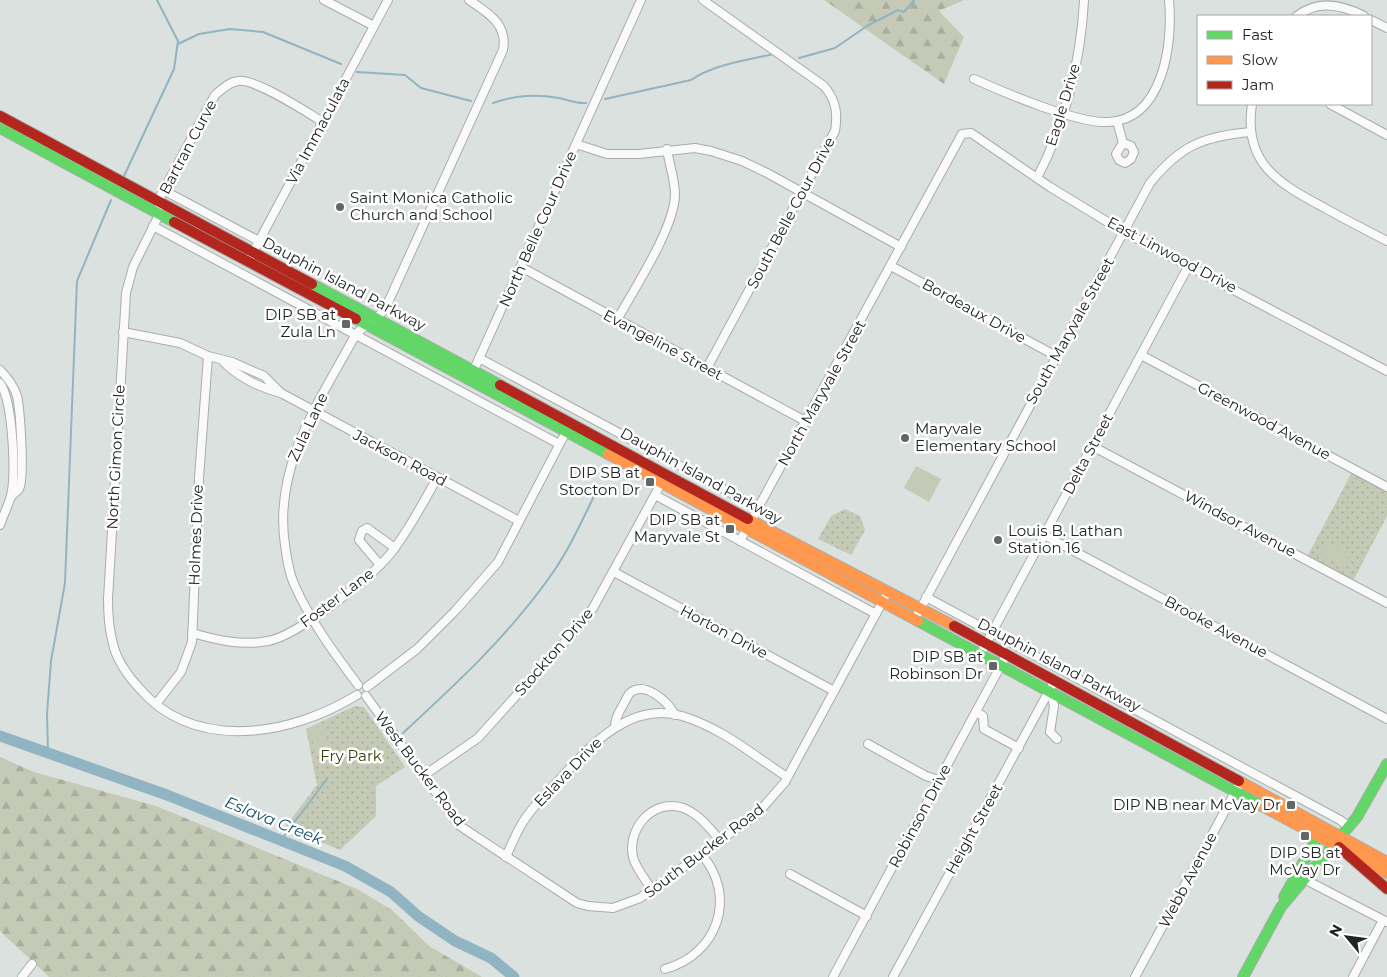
<svg xmlns="http://www.w3.org/2000/svg" width="1387" height="977" font-family="Montserrat,sans-serif">
<style>
.forest{fill:url(#forest-firs)}
.park{fill:url(#park-dots)}
.garden{fill:#c5cab6}
.lines{fill:none;stroke-linecap:round;stroke-linejoin:round}
.stream{stroke:#91b4c2;stroke-width:2}
.river{stroke:#91b4c2;stroke-width:11}
.street-casing{stroke:#a8adab;stroke-width:10}
.fast-casing{stroke:#a8adab;stroke-width:12}
.slow-casing{stroke:#a8adab;stroke-width:12}
.jam-casing{stroke:#a8adab;stroke-width:12}
.street{stroke:#fafafa;stroke-width:8}
.fast{stroke:#63d668;stroke-width:10}
.slow{stroke:#ff974d;stroke-width:10}
.jam{stroke:#b3261e;stroke-width:10}
.poi-dot{fill:#626765;stroke:#fff;stroke-width:2}
.labels{text-anchor:middle;stroke-width:5;stroke-linejoin:round;paint-order:stroke}
.street-label{font-size:15px;fill:#212524;stroke:#fff}
.poi-label{font-size:15px;fill:#212524;stroke:#fff;text-anchor:end}
.park-label{font-size:15px;fill:#3b3f0a;stroke:#fff}
.water-label{font-size:16px;font-style:italic;fill:#135269;stroke:#fff}
</style>
<defs>
<pattern id="forest-firs" width="22" height="20" patternUnits="userSpaceOnUse" patternTransform="scale(1.25)"><rect width="22" height="20" fill="#c5cab6"/><path d="M5 1l3.5 6h-7zM16 11l3.5 6h-7z" fill="#a9ad9c"/></pattern>
<pattern id="park-dots" width="8" height="8" patternUnits="userSpaceOnUse" patternTransform="scale(1.25)"><rect width="8" height="8" fill="#c5cab6"/><path d="M2 2h.1M6 6h.1" fill="none" stroke="#a9ad9c" stroke-width="1.8" stroke-linecap="round"/></pattern>
</defs>
<rect width="100%" height="100%" fill="#dbe1de"/>
<!-- forest -->
<g class="forest">
<path d="M824,0H964L939,11L964,37L944,84Z"/>
<path d="M0,757L34,772L156,806L357,889L392,910L429,946L482,977H49L0,931Z"/>
</g>
<!-- park -->
<g class="park">
<path d="M1352,472L1387,490V516L1353,581L1307,557Z"/>
<path d="M845,509L860,516L865,530L851,555L818,539L831,516Z"/>
<path d="M355,706L364,707L405,767L376,786V816L340,850L285,827L317,785L306,729Z"/>
</g>
<!-- garden -->
<g class="garden">
<path d="M916,466L941,479L929,502L904,488Z"/>
<path d="M1328,542L1350,554L1343,567L1321,555Z"/>
<path d="M324,725L329,751L315,754L310,729Z"/>
</g>
<g class="lines">
<!-- stream -->
<g class="stream">
<path d="M178,44L199,34L230,29L263,32L341,64"/>
<path d="M799,58L835,48L867,26L898,10L904,12L914,0"/>
<path d="M357,72L405,75L421,88L471,101"/>
<path d="M605,99L691,80C714,64 745,61 773,54"/>
<path d="M493,103C516,95 535,94 559,98C568,100 577,104 586,103"/>
<path d="M124,176L174,69L178,41L157,0"/>
<path d="M403,733C455,685 507,637 549,578C569,551 583,518 598,488"/>
<path d="M48,752L47,714L51,661L65,583L77,281L111,200"/>
<path d="M281,840L327,779"/>
</g>
<!-- river -->
<path class="river" d="M0,736L167,795L345,866L391,892L418,916L455,941L491,958L514,977"/>
<!-- street casing -->
<g class="street-casing">
<g id="street">
<path d="M324,0L374,26"/>
<path d="M703,0L824,86C836,100 838,113 835,131L707,368"/>
<path d="M1297,16C1317,0 1341,4 1364,16"/>
<path d="M1371,20L1387,28"/>
<path d="M974,79C1003,92 1078,124 1108,122C1164,120 1173,42 1169,0"/>
<path d="M1252,104C1243,163 1278,183 1323,207C1344,219 1366,230 1387,241"/>
<path d="M1330,104L1387,135"/>
<path d="M1117,121L1123,143"/>
<path d="M323,122C306,112 255,78 238,81C229,82 222,89 215,95L161,195L157,219L133,267L126,293L108,599C108,614 109,629 113,644C117,661 128,676 140,689C196,753 292,735 357,695"/>
<path d="M1123,143L1131,146L1134,152L1131,159L1125,163L1119,160L1116,154Z"/>
<path d="M576,144L607,154H639L695,148L711,151L742,161L767,173L901,247"/>
<path d="M1037,178C1065,125 1081,60 1084,0"/>
<path d="M163,190L259,241"/>
<path d="M153,226L559,444"/>
<path d="M251,256L388,0"/>
<path d="M891,266L1056,356"/>
<path d="M521,267L807,422"/>
<path d="M617,320C634,289 674,229 675,195C675,179 669,164 667,149"/>
<path d="M123,332L180,343L208,356L232,362L264,376L281,393"/>
<path d="M1141,355L1387,487"/>
<path d="M479,358L759,508"/>
<path d="M222,360C236,376 260,388 281,393L519,521"/>
<path d="M0,370C7,377 14,386 17,396C20,409 25,479 19,489C17,492 13,494 11,497"/>
<path d="M472,374L641,0"/>
<path d="M0,383C13,401 16,474 11,496C8,506 3,516 0,525"/>
<path d="M1092,446L1387,603"/>
<path d="M655,495L876,614"/>
<path d="M1044,535L1387,719"/>
<path d="M740,541L962,134L971,133L1050,187L1124,232L1387,371"/>
<path d="M380,565L359,540L362,531L367,528L395,548"/>
<path d="M614,572L834,691"/>
<path d="M926,597L1340,820L1349,827"/>
<path d="M915,619L1150,183C1180,146 1203,136 1251,132"/>
<path d="M192,633C217,640 241,646 268,641C297,636 372,577 391,553C409,530 423,503 437,478"/>
<path d="M981,653L1189,265"/>
<path d="M358,685C335,654 311,622 295,586C289,574 287,559 285,545C273,466 320,400 356,334C367,323 377,321 386,307L503,50C508,24 488,13 469,0"/>
<path d="M367,687L417,649L456,610L498,562L568,428"/>
<path d="M1050,690L1054,706L1050,732L1057,739"/>
<path d="M366,696L460,826L577,903L588,906L613,908L640,898L757,814L785,782L885,597"/>
<path d="M156,704L181,672L192,642L199,478L208,356"/>
<path d="M976,712L983,716L984,729L1019,748"/>
<path d="M615,727C615,718 619,712 623,705C625,702 627,697 629,694C644,679 668,702 675,715"/>
<path d="M868,744L926,776L939,780"/>
<path d="M423,776L478,738L571,635L593,608L663,480"/>
<path d="M506,857C512,843 518,828 527,816C536,803 549,791 560,779C591,745 630,701 682,716C722,728 753,755 787,777"/>
<path d="M790,874L867,916"/>
<path d="M1302,878L1387,922"/>
<path d="M652,890C646,880 636,869 633,857C627,830 651,800 680,807C698,812 709,828 721,841"/>
<path d="M665,969C717,955 738,897 702,855"/>
<path d="M22,977L32,964"/>
<path d="M833,977L1007,654"/>
<path d="M893,977L1055,680"/>
<path d="M1135,977L1240,783"/>
<path d="M1353,977L1383,920"/>
</g>
</g>
<!-- fast casing -->
<g class="fast-casing">
<g id="fast">
<path d="M0,128L174,222"/>
<path d="M312,284L500,385"/>
<path d="M356,319L608,454"/>
<path d="M918,621L1262,806"/>
<path d="M1284,897L1321,831"/>
<path d="M1243,977L1281,907L1357,817L1387,764"/>
</g>
</g>
<!-- slow casing -->
<g class="slow-casing">
<g id="slow">
<path d="M608,454L918,621"/>
<path d="M748,519L954,626"/>
<path d="M1239,781L1387,862"/>
<path d="M1262,806L1387,873"/>
</g>
</g>
<!-- jam casing -->
<g class="jam-casing">
<g id="jam">
<path d="M0,116L312,284"/>
<path d="M174,222L356,319"/>
<path d="M500,385L748,519"/>
<path d="M954,626L1239,781"/>
<path d="M1339,847L1387,889"/>
</g>
</g>
<!-- street -->
<use href="#street" class="street"/>
<!-- fast -->
<use href="#fast" class="fast"/>
<!-- slow -->
<use href="#slow" class="slow"/>
<!-- jam -->
<use href="#jam" class="jam"/>
</g>
<!-- markers -->
<g class="poi-dot">
<circle cx="340" cy="207" r="5"/>
<rect x="341" y="319" width="10" height="10" rx="2.5"/>
<circle cx="905" cy="438" r="5"/>
<rect x="645" y="477" width="10" height="10" rx="2.5"/>
<rect x="725" y="524" width="10" height="10" rx="2.5"/>
<circle cx="998" cy="540" r="5"/>
<rect x="988" y="661" width="10" height="10" rx="2.5"/>
<rect x="1286" y="800" width="10" height="10" rx="2.5"/>
<rect x="1300" y="831" width="10" height="10" rx="2.5"/>
</g>
<g class="labels">
<!-- street labels -->
<g class="street-label">
<text transform="translate(1063 105) rotate(-73)" y="5">Eagle Drive</text>
<text transform="translate(318 131) rotate(-62)" y="5">Via Immaculata</text>
<text transform="translate(188 147) rotate(-62)" y="5">Bartran Curve</text>
<text transform="translate(791 213) rotate(-62)" y="5">South Belle Cour Drive</text>
<text transform="translate(538 229) rotate(-66)" y="5">North Belle Cour Drive</text>
<text transform="translate(1172 255) rotate(28)" y="5">East Linwood Drive</text>
<text transform="translate(344 284) rotate(28)" y="5">Dauphin Island Parkway</text>
<text transform="translate(974 311) rotate(29)" y="5">Bordeaux Drive</text>
<text transform="translate(1070 331) rotate(-61)" y="5">South Maryvale Street</text>
<text transform="translate(663 345) rotate(28)" y="5">Evangeline Street</text>
<text transform="translate(822 393) rotate(-61)" y="5">North Maryvale Street</text>
<text transform="translate(1264 421) rotate(28)" y="5">Greenwood Avenue</text>
<text transform="translate(308 427) rotate(-65)" y="5">Zula Lane</text>
<text transform="translate(1088 454) rotate(-62)" y="5">Delta Street</text>
<text transform="translate(116 457) rotate(-87)" y="5">North Gimon Circle</text>
<text transform="translate(400 458) rotate(28)" y="5">Jackson Road</text>
<text transform="translate(701 476) rotate(29)" y="5">Dauphin Island Parkway</text>
<text transform="translate(1240 524) rotate(28)" y="5">Windsor Avenue</text>
<text transform="translate(196 535) rotate(-88)" y="5">Holmes Drive</text>
<text transform="translate(337 598) rotate(-37)" y="5">Foster Lane</text>
<text transform="translate(1216 627) rotate(28)" y="5">Brooke Avenue</text>
<text transform="translate(724 632) rotate(28)" y="5">Horton Drive</text>
<text transform="translate(554 652) rotate(-49)" y="5">Stockton Drive</text>
<text transform="translate(1059 665) rotate(28)" y="5">Dauphin Island Parkway</text>
<text transform="translate(420 769) rotate(53)" y="5">West Bucker Road</text>
<text transform="translate(568 772) rotate(-46)" y="5">Eslava Drive</text>
<text transform="translate(920 816) rotate(-62)" y="5">Robinson Drive</text>
<text transform="translate(974 829) rotate(-61)" y="5">Height Street</text>
<text transform="translate(704 851) rotate(-37)" y="5">South Bucker Road</text>
<text transform="translate(1188 880) rotate(-62)" y="5">Webb Avenue</text>
</g>
<!-- poi labels -->
<g class="poi-label">
<text x="350" y="203" text-anchor="start">Saint Monica Catholic<tspan x="350" dy="17">Church and School</tspan></text>
<text x="336" y="320">DIP SB at<tspan x="336" dy="17">Zula Ln</tspan></text>
<text x="915" y="434" text-anchor="start">Maryvale<tspan x="915" dy="17">Elementary School</tspan></text>
<text x="640" y="478">DIP SB at<tspan x="640" dy="17">Stocton Dr</tspan></text>
<text x="720" y="525">DIP SB at<tspan x="720" dy="17">Maryvale St</tspan></text>
<text x="1008" y="536" text-anchor="start">Louis B. Lathan<tspan x="1008" dy="17">Station 16</tspan></text>
<text x="983" y="662">DIP SB at<tspan x="983" dy="17">Robinson Dr</tspan></text>
<text x="1281" y="810">DIP NB near McVay Dr</text>
<text x="1305" y="858" text-anchor="middle">DIP SB at<tspan x="1305" dy="17">McVay Dr</tspan></text>
</g>
<!-- park labels -->
<g class="park-label">
<text x="351" y="761">Fry Park</text>
</g>
<!-- water labels -->
<g class="water-label">
<text transform="translate(274 820) rotate(22)" y="6">Eslava Creek</text>
</g>
</g>
<!-- legend -->
<rect x="1197" y="15" width="175" height="90" fill="#ffffff" stroke="#a6a8a7"/>
<rect x="1207" y="31" width="25" height="8" fill="#63d668" stroke="#a6a8a7"/>
<text x="1242" y="40" font-size="15" fill="#212524">Fast</text>
<rect x="1207" y="56" width="25" height="8" fill="#ff974d" stroke="#a6a8a7"/>
<text x="1242" y="65" font-size="15" fill="#212524">Slow</text>
<rect x="1207" y="81" width="25" height="8" fill="#b3261e" stroke="#a6a8a7"/>
<text x="1242" y="90" font-size="15" fill="#212524">Jam</text>
<!-- north arrow -->
<g transform="translate(1347 937) rotate(299)" stroke="#ffffff" stroke-width="4" paint-order="stroke">
<path d="M0-4L9 19L0 12L-9 19Z" fill="#212524"/>
<text y="-8" font-size="14" font-weight="bold" text-anchor="middle" fill="#212524">N</text>
</g>
</svg>
